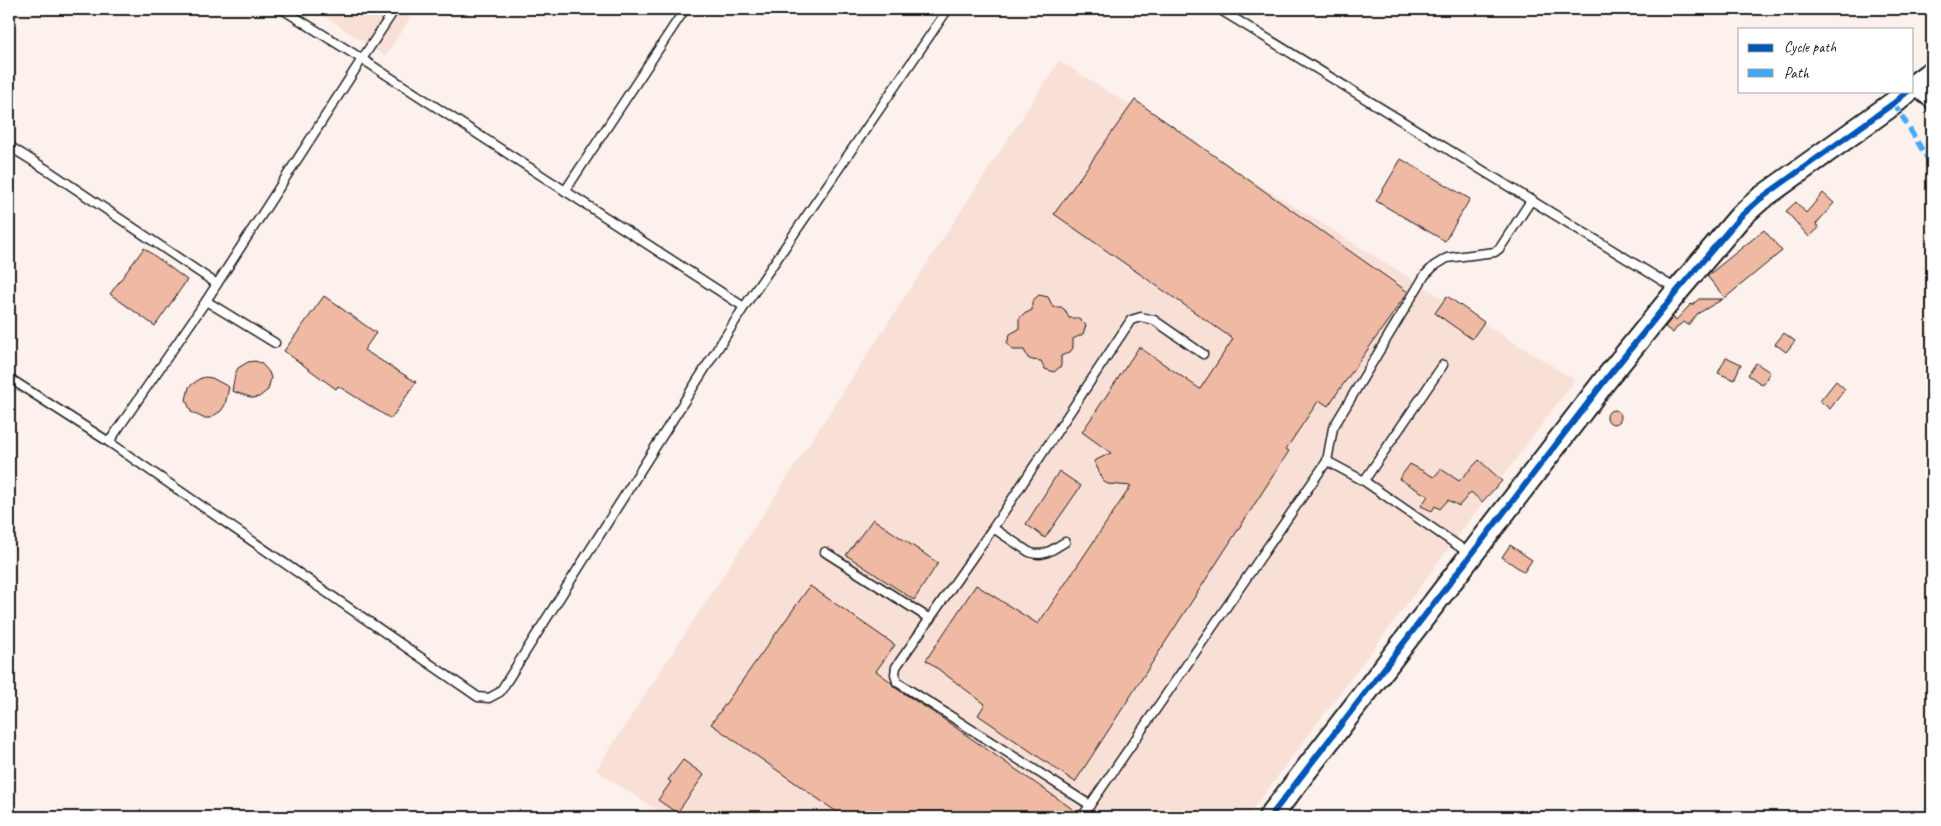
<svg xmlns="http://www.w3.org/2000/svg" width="1941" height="826" font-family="Caveat,sans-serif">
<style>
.built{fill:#f8e0d7}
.building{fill:#efb9a3;stroke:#1c1c1c}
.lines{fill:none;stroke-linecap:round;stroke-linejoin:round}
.lane-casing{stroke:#1c1c1c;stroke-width:11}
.street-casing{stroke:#1c1c1c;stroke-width:20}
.secondary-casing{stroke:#1c1c1c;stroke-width:26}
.lane{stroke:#fff;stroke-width:8}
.street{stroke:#fff;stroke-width:16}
.secondary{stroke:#fff;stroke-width:22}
.quiet{stroke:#3fa9f5;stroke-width:5;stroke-dasharray:10 5;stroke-linecap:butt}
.cycleway-casing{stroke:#fff;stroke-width:9}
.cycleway{stroke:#0057b8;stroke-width:6}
</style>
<rect width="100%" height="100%" fill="#fcf1ed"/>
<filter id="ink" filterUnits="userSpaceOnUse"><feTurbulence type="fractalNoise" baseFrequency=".02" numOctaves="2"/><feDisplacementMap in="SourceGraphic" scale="10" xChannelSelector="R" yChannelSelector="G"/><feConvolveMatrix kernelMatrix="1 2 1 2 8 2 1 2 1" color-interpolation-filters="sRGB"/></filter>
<g filter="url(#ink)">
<!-- built -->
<g class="built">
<path d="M313,9H416L385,56Z"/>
<path d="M1059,61L1575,380L1247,817H667L596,770Z"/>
</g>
<!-- building -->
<g class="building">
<path d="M1135,100L1408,292L1328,406L1319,400L1286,449L1289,451L1075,782L978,715L985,704L926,660L976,585L1038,624L1131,486L1108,484L1104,482L1094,461L1111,453L1082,432L1139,347L1200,389L1233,339L1054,214Z"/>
<path d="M1401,159L1470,199L1445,241L1376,201Z"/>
<path d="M1823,193L1834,203L1816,224L1819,228L1809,237L1786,211L1796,202L1806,213Z"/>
<path d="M1764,230L1782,251L1725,298L1707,276Z"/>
<path d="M144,248L187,280L155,326L110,294Z"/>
<path d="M1039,295L1048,297L1053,307H1061L1065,310L1069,318H1079L1086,325L1083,334L1073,339V348L1070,352L1061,356V366L1054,372L1045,369L1041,361L1032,360L1028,358L1024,350H1013L1007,343L1010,334L1019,329V319L1022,315L1032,310V301Z"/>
<path d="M324,296L376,333L364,350L416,382L391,419L338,386L336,389L284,351Z"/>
<path d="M1447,296L1484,322L1472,339L1435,313Z"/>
<path d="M1699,299H1723L1697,314L1688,325L1684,322L1678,326L1673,333L1665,327L1673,317L1676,320L1691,304L1692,305Z"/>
<path d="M1784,333L1795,341L1786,352L1775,344Z"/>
<path d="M1726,357L1741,364L1734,380L1718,373Z"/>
<path d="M255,361L261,363L269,372L271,378L268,390L259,397L253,398L232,391L235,374L238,368L248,362Z"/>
<path d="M1756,363L1770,372L1763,385L1748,375Z"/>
<path d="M205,377L212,378L229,387L225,405L221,411L210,418H203L191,412L186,400L189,387L199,379Z"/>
<path d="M1836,381L1845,389L1830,409L1820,401Z"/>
<circle cx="1614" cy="417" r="7"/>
<path d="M1479,460L1502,481L1482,502L1471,492L1459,506L1448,500L1440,509L1435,506L1432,511L1421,506L1428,496L1399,479L1410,464L1434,477L1441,469L1459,481Z"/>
<path d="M1059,471L1081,486L1045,538L1026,524Z"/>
<path d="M873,519L938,563L914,600L846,555Z"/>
<path d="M1510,545L1532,560L1524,572L1502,557Z"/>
<path d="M810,586L895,645L876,671L891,682L894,687L942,718L1074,810L1069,817H844L711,724Z"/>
<path d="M683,760L704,775L677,813L658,800L671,782L668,780Z"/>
</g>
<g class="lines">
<!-- lane casing -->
<g class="lane-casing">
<g id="lane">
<path d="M282,9L362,59L395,9"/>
<path d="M1219,9L1676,289"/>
<path d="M9,146L49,171L217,284"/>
<path d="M565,191L685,9"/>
<path d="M206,301L275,343"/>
<path d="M1203,354L1154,320L1141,317L1131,320L993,528L896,667L895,674L897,682L1090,805L1327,461L1364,481L1470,554"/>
<path d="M9,378L109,442L478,697L489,698L500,692L744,307L948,9"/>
<path d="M109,442L206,301L362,59L744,307"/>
<path d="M1327,461L1333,428L1425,275L1434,266L1447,258L1495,252L1500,248L1532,199"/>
<path d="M1364,481L1443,365"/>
<path d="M993,528L1029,552C1044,558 1053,549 1065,542"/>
<path d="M825,552L930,619"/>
<path d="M1082,817L1090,805"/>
</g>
</g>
<!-- street casing -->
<g class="street-casing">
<path id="street" d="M1914,86L1932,100"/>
</g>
<!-- secondary casing -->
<g class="secondary-casing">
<g id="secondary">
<path d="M1912,87L1932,72"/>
<path d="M1270,817L1607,378L1678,290L1740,217L1760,199L1894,103L1908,91"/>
</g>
</g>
<!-- lane -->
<use href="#lane" class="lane"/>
<!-- street -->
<use href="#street" class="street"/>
<!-- secondary -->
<use href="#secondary" class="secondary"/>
<!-- quiet -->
<path class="quiet" d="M1894,103L1932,166"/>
<!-- cycleway casing -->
<g class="cycleway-casing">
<path id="cycleway" d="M1270,817L1607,378L1678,290L1740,217L1760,199L1894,103L1908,91"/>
</g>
<!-- cycleway -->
<use href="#cycleway" class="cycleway"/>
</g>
</g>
<!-- margin -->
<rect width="1941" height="826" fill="none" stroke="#fff" stroke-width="30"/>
<rect x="15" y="15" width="1911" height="796" fill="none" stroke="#1c1c1c" stroke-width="2" filter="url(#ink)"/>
<!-- legend -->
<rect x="1738" y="28" width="175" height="65" fill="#ffffff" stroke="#a4a4a4"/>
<rect x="1748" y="44" width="25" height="8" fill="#0057b8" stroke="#a4a4a4"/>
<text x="1784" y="52" font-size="15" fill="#1c1c1c">Cycle path</text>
<rect x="1748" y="69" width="25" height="8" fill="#3fa9f5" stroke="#a4a4a4"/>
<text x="1784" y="78" font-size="15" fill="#1c1c1c">Path</text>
</svg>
